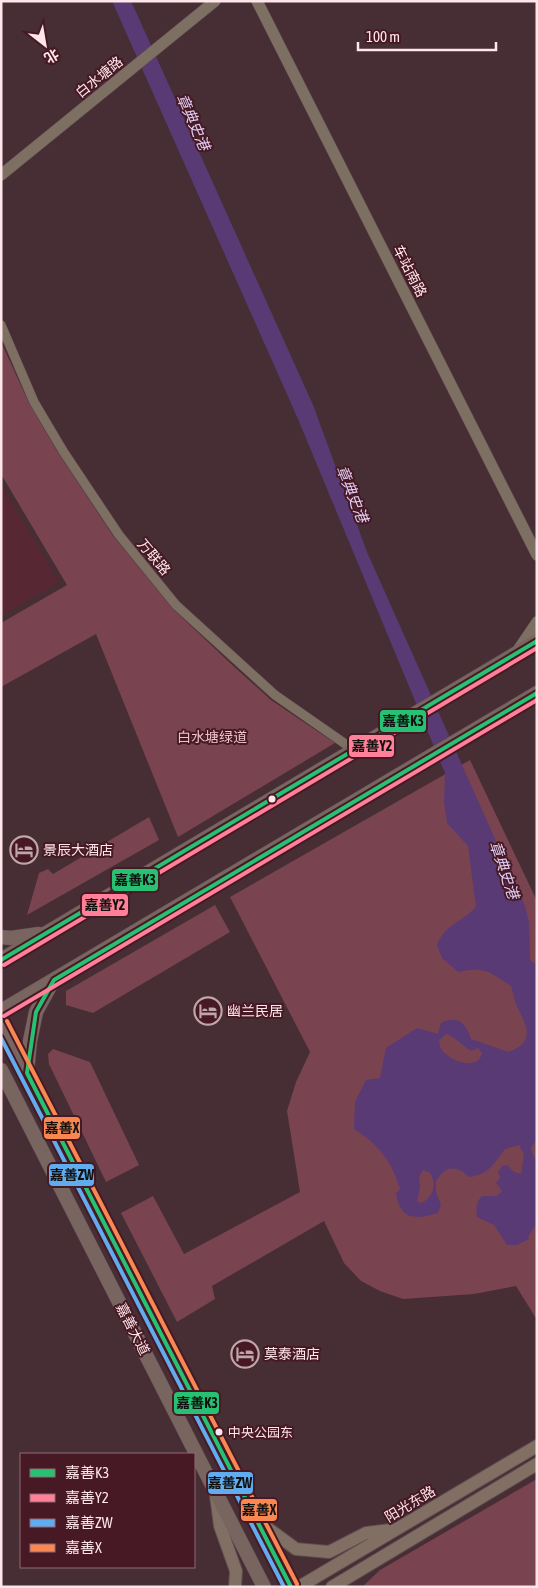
<svg xmlns="http://www.w3.org/2000/svg" width="538" height="1588" font-family="'Asap Condensed','Noto Sans SC',sans-serif">
<style>
.built{fill:#582734}
.green{fill:#794350}
.water{fill:#5a3a75;fill-rule:evenodd}
.lines{fill:none;stroke-linecap:round;stroke-linejoin:round}
.minor-casing{stroke:#5e4a4e;stroke-width:10}
.tertiary-casing{stroke:#5e4a4e;stroke-width:12}
.secondary-casing{stroke:#5e4a4e;stroke-width:14}
.primary-casing{stroke:#5e4a4e;stroke-width:15}
.minor{stroke:#7e6f63;stroke-width:9}
.tertiary{stroke:#7e6f63;stroke-width:11}
.secondary{stroke:#826f64;stroke-width:12}
.primary{stroke:#796560;stroke-width:14}
.bus-1-casing{stroke:#461925;stroke-width:8}
.bus-2-casing{stroke:#461925;stroke-width:8}
.bus-3-casing{stroke:#461925;stroke-width:8}
.bus-4-casing{stroke:#461925;stroke-width:8}
.bus-1{stroke:#26c172;stroke-width:4}
.bus-2{stroke:#ff8098;stroke-width:4}
.bus-3{stroke:#60acee;stroke-width:4}
.bus-4{stroke:#f88751;stroke-width:4}
.bus-dot{fill:#ffe6ea;stroke:#461925;stroke-width:2}
.labels{text-anchor:middle;stroke-width:4;stroke-linejoin:round;paint-order:stroke}
.bus-label{font-size:13px;fill:#ffe6ea;stroke:#461925;text-anchor:start}
.street-label{font-size:14px;fill:#ffe6ea;stroke:#461925}
.park-label{font-size:14px;fill:#f2c3cb;stroke:#461925}
.poi-label{font-size:14px;fill:#ffe6ea;stroke:#461925;text-anchor:start}
.water-label{font-size:15px;font-style:italic;fill:#e0cef4;stroke:#461925}
.line-badge{stroke:#461925;stroke-width:2}
.pale-badge-label{font-size:14px;text-anchor:middle;font-weight:bold;fill:#111}
</style>
<rect width="100%" height="100%" fill="#462e34"/>
<!-- built -->
<path class="built" d="M1,484L59,582L1,616Z"/>
<!-- green -->
<g class="green">
<path d="M1,342L29,403L57,451L114,537L173,609L229,662L271,700L335,743L178,837L96,634L1,687V623L67,585L1,474Z"/>
<path d="M470,760L537,901V1320L516,1286L474,1294L403,1299L380,1291L361,1281L344,1263L324,1221L212,1286L215,1299L177,1322L121,1213L153,1196L184,1254L300,1192L287,1111L296,1082L310,1052L230,897Z"/>
<path d="M149,817L159,840L27,915L39,873L48,869L53,874Z"/>
<path d="M215,905L230,932L93,1013L66,1005V991Z"/>
<path d="M53,1049L90,1062L139,1165L106,1182L49,1064L48,1054Z"/>
<path d="M537,1479V1587H362L380,1570Z"/>
</g>
<!-- water -->
<path class="water" d="M112,1H131L313,405L367,552L525,906L529,922L530,960L537,965V1138L531,1149L537,1164V1223L528,1237L529,1239L517,1245H507L494,1225L477,1217C476,1208 476,1202 482,1196H497L502,1191L496,1183L500,1178L498,1172L502,1166L507,1165L514,1172L521,1174L524,1154L519,1145L505,1149C494,1163 489,1175 469,1177C456,1164 445,1166 436,1181V1192L441,1205L438,1213C415,1220 400,1220 396,1193L400,1189C392,1161 378,1144 354,1129L355,1102L366,1080L380,1078L386,1048L417,1028L438,1034L441,1023C458,1015 466,1023 471,1039L509,1052C537,1040 526,1026 517,1006C514,1000 513,992 511,986C489,972 485,966 458,972L442,958L437,945C446,923 461,923 476,907L468,846L447,823L444,802L445,773L298,419ZM446,1034C453,1035 463,1046 471,1051L478,1048L482,1053C478,1073 445,1059 441,1048C439,1046 440,1043 439,1040ZM423,1170L430,1173C437,1184 434,1196 422,1203L417,1202L420,1187L419,1177Z"/>
<g class="lines">
<!-- minor casing -->
<g class="minor-casing">
<path id="minor" d="M1,325L34,402L63,451L119,535L176,605L275,695L354,750"/>
</g>
<!-- tertiary casing -->
<g class="tertiary-casing">
<g id="tertiary">
<path d="M257,1L537,555"/>
<path d="M1,175L215,1"/>
<path d="M518,650L537,622"/>
</g>
</g>
<!-- secondary casing -->
<g class="secondary-casing">
<g id="secondary">
<path d="M216,1496L220,1526L236,1571L235,1587"/>
<path d="M261,1517L266,1527L296,1549L329,1552L366,1533L390,1530"/>
<path d="M299,1587L537,1446"/>
<path d="M332,1587L537,1464"/>
</g>
</g>
<!-- primary casing -->
<g class="primary-casing">
<g id="primary">
<path d="M1,937L11,938L39,934"/>
<path d="M1,960L537,641"/>
<path d="M1,1011L537,693"/>
<path d="M1,1024L291,1587"/>
<path d="M1,1070L264,1587"/>
<path d="M27,1072L30,1041L36,1012L53,981"/>
</g>
</g>
<!-- minor -->
<use href="#minor" class="minor"/>
<!-- tertiary -->
<use href="#tertiary" class="tertiary"/>
<!-- secondary -->
<use href="#secondary" class="secondary"/>
<!-- primary -->
<use href="#primary" class="primary"/>
<!-- bus-1 casing -->
<g class="bus-1-casing">
<g id="bus-1">
<path d="M1,960L537,641"/>
<path d="M291,1587L27,1073L36,1012L54,980L537,693"/>
</g>
</g>
<!-- bus-2 casing -->
<g class="bus-2-casing">
<g id="bus-2">
<path d="M4,965L537,648"/>
<path d="M4,1016L537,700"/>
</g>
</g>
<!-- bus-3 casing -->
<g class="bus-3-casing">
<path id="bus-3" d="M1,1038L284,1587"/>
</g>
<!-- bus-4 casing -->
<g class="bus-4-casing">
<path id="bus-4" d="M7,1021L297,1584"/>
</g>
<!-- bus-1 -->
<use href="#bus-1" class="bus-1"/>
<!-- bus-2 -->
<use href="#bus-2" class="bus-2"/>
<!-- bus-3 -->
<use href="#bus-3" class="bus-3"/>
<!-- bus-4 -->
<use href="#bus-4" class="bus-4"/>
</g>
<!-- icons -->
<defs>
<g id="hotel-ring" transform="scale(1.4375)"><circle r="9.5" fill="#461925" stroke="#bea6aa" stroke-width="1.5"/><path d="M-6-4.5h1.5V1H6V5H4.5V3h-9V5H-6ZM-4 0a1.8 1.8 0 1 1 3.6 0ZM.5 0V-2.5h3Q6-2.5 6 0Z" fill="#bea6aa"/></g>
</defs>
<g fill-rule="evenodd">
<use href="#hotel-ring" x="24" y="850"/>
<use href="#hotel-ring" x="208" y="1011"/>
<use href="#hotel-ring" x="245" y="1354"/>
</g>
<!-- markers -->
<g class="bus-dot">
<circle cx="272" cy="799" r="4.5"/>
<circle cx="219" cy="1432" r="4.5"/>
</g>
<g class="labels">
<!-- bus labels -->
<g class="bus-label">
<text x="228" y="1437">中央公园东</text>
</g>
<!-- street labels -->
<g class="street-label">
<text transform="translate(99 77) rotate(-39)" y="5">白水塘路</text>
<text transform="translate(410 271) rotate(63)" y="5">车站南路</text>
<text transform="translate(154 557) rotate(50)" y="5">万联路</text>
<text transform="translate(133 1329) rotate(63)" y="5">嘉善大道</text>
<text transform="translate(410 1504) rotate(-31)" y="5">阳光东路</text>
</g>
<!-- park labels -->
<g class="park-label">
<text x="212" y="742">白水塘绿道</text>
</g>
<!-- poi labels -->
<g class="poi-label">
<text x="43" y="855">景辰大酒店</text>
<text x="227" y="1016">幽兰民居</text>
<text x="264" y="1359">莫泰酒店</text>
</g>
<!-- water labels -->
<g class="water-label">
<text transform="translate(193 122) rotate(66)" y="5">章典史港</text>
<text transform="translate(352 494) rotate(68)" y="5">章典史港</text>
<text transform="translate(504 870) rotate(71)" y="5">章典史港</text>
</g>
</g>
<g class="line-badge">
<rect x="379" y="709" width="48" height="24" rx="5" fill="#26c172"/>
<rect x="348" y="734" width="47" height="24" rx="5" fill="#ff8098"/>
<rect x="111" y="868" width="48" height="24" rx="5" fill="#26c172"/>
<rect x="81" y="893" width="48" height="24" rx="5" fill="#ff8098"/>
<rect x="43" y="1116" width="38" height="24" rx="5" fill="#f88751"/>
<rect x="48" y="1163" width="47" height="24" rx="5" fill="#60acee"/>
<rect x="173" y="1391" width="47" height="24" rx="5" fill="#26c172"/>
<rect x="207" y="1471" width="47" height="24" rx="5" fill="#60acee"/>
<rect x="240" y="1498" width="38" height="24" rx="5" fill="#f88751"/>
</g>
<g class="pale-badge-label">
<text x="403" y="726">嘉善K3</text>
<text x="372" y="751">嘉善Y2</text>
<text x="135" y="885">嘉善K3</text>
<text x="105" y="910">嘉善Y2</text>
<text x="62" y="1133">嘉善X</text>
<text x="72" y="1180">嘉善ZW</text>
<text x="197" y="1408">嘉善K3</text>
<text x="230" y="1488">嘉善ZW</text>
<text x="259" y="1515">嘉善X</text>
</g>
<!-- border -->
<rect width="538" height="1588" fill="none" stroke="#ffe6ea" stroke-width="5"/>
<!-- legend -->
<rect x="20" y="1453" width="175" height="115" fill="#461925" stroke="#906b74"/>
<rect x="30" y="1469" width="25" height="8" fill="#26c172" stroke="#906b74"/>
<text x="65" y="1478" font-size="15" fill="#ffe6ea">嘉善K3</text>
<rect x="30" y="1494" width="25" height="8" fill="#ff8098" stroke="#906b74"/>
<text x="65" y="1503" font-size="15" fill="#ffe6ea">嘉善Y2</text>
<rect x="30" y="1519" width="25" height="8" fill="#60acee" stroke="#906b74"/>
<text x="65" y="1528" font-size="15" fill="#ffe6ea">嘉善ZW</text>
<rect x="30" y="1544" width="25" height="8" fill="#f88751" stroke="#906b74"/>
<text x="65" y="1553" font-size="15" fill="#ffe6ea">嘉善X</text>
<!-- north arrow -->
<g transform="translate(45 45) rotate(149)" stroke="#461925" stroke-width="4" paint-order="stroke">
<path d="M0-4L9 19L0 12L-9 19Z" fill="#ffe6ea"/>
<text y="-8" font-size="14" font-weight="bold" text-anchor="middle" fill="#ffe6ea">北</text>
</g>
<!-- scale -->
<path d="M358 42v8h138v-8" fill="none" stroke="#ffe6ea" stroke-width="2.5"/>
<text x="366" y="42" font-size="15" fill="#ffe6ea" stroke="#461925" stroke-width="4" paint-order="stroke">100 m</text>
</svg>
